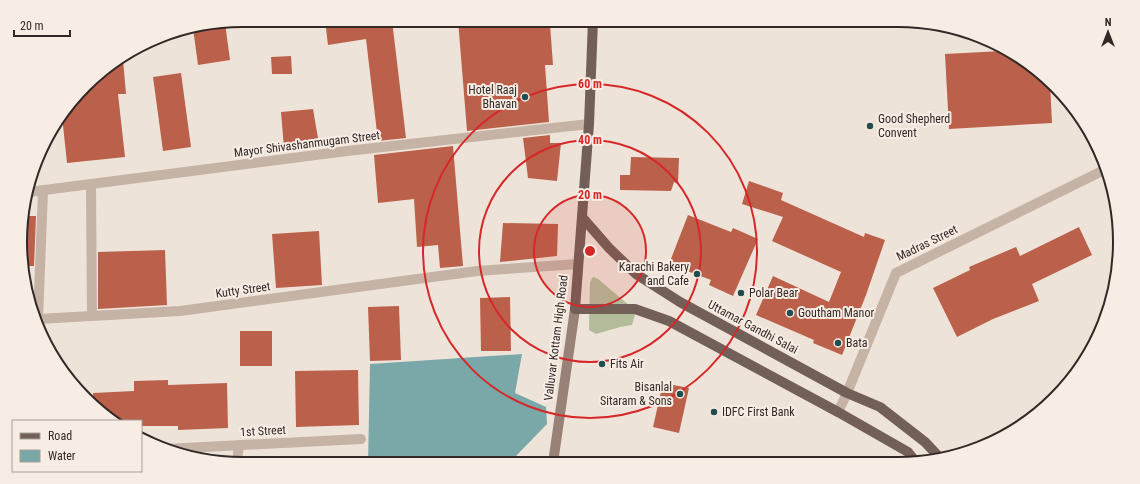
<svg xmlns="http://www.w3.org/2000/svg" width="1140" height="484" font-family="'Roboto Condensed',sans-serif">
<style>
.green{fill:#b2bb9a}
.water{fill:#7aa8a8}
.building{fill:#bb604a}
.lines{fill:none;stroke-linecap:round;stroke-linejoin:round}
.minor{stroke:#c5b3a6;stroke-width:10}
.secondary{stroke:#988277;stroke-width:10}
.primary{stroke:#726058;stroke-width:10}
.ring{fill:none;stroke:#d62828;stroke-width:2}
.poi-dot{fill:#204e4f;stroke:#f7ede4;stroke-width:1.5}
.labels{text-anchor:middle;stroke-width:4;stroke-linejoin:round;paint-order:stroke}
.poi-label{font-size:12px;fill:#322926;stroke:#f7ede4;text-anchor:start}
.street-label{font-size:12px;fill:#322926;stroke:#f7ede4}
.rim{fill:none;stroke:#322926;stroke-width:2}
.centre{fill:#d62828;stroke:#f7ede4;stroke-width:2}
.ring-label{font-size:12px;text-anchor:middle;font-weight:bold;fill:#d62828;stroke:#f7ede4;stroke-width:4;stroke-linejoin:round;paint-order:stroke}
</style>
<rect width="100%" height="100%" fill="#eee3d8"/>
<!-- green -->
<path class="green" d="M593,277L598,279L636,311L632,325L620,327L596,334L589,330L590,282Z"/>
<!-- water -->
<path class="water" d="M522,354L515,393L546,407L547,424L515,457L505,463L368,464L370,364Z"/>
<!-- building -->
<g class="building">
<path d="M325,20H392L406,138L378,141L366,39L328,45Z"/>
<path d="M458,20H485L486,28L550,24L553,65H545L549,122L467,131Z"/>
<path d="M225,23L230,60L198,65L193,28Z"/>
<path d="M1002,51L1044,75L1050,83L1052,123L949,129L945,54Z"/>
<path d="M291,56L292,74H272L271,57Z"/>
<path d="M123,59L126,94H118L125,157L67,163L62,116L96,75Z"/>
<path d="M181,73L191,147L163,151L153,77Z"/>
<path d="M313,109L319,144L284,148L281,112Z"/>
<path d="M550,135V143H561L557,181L528,178L523,138Z"/>
<path d="M453,146L463,266L440,268L438,245L417,247L414,199L378,203L374,155Z"/>
<path d="M631,157L679,158L678,184L674,182L671,191L620,190V175H630Z"/>
<path d="M749,181L783,193L781,200L864,237L865,233L885,240L866,295L842,355L813,343L814,340L756,315L773,276L829,302L841,272L772,241L783,217L742,204Z"/>
<path d="M688,215L731,232L733,228L758,239L733,296L709,285L711,280L669,264Z"/>
<path d="M22,216H36L34,266H24Z"/>
<path d="M503,223L558,224L557,256L500,262Z"/>
<path d="M1079,227L1092,255L1032,284L1039,301L993,319L957,337L933,288L970,270L969,267L1016,247L1020,256Z"/>
<path d="M319,231L322,285L276,288L272,234Z"/>
<path d="M165,250L167,305L98,309V252Z"/>
<path d="M510,297L511,351H481L480,298Z"/>
<path d="M399,306L401,360L370,361L368,307Z"/>
<rect x="240" y="331" width="32" height="35"/>
<path d="M358,370L359,425L296,427L295,371Z"/>
<path d="M168,380V385L227,383L228,428L178,430V426H141V421H112L107,418L94,404L93,393L134,391V381Z"/>
<path d="M663,383L689,388L679,433L653,427Z"/>
</g>
<g class="lines">
<!-- minor -->
<g class="minor">
<path d="M91,185L92,316"/>
<path d="M43,191L38,319L180,311L477,271L578,264"/>
<path d="M29,192L347,151L589,124"/>
<path d="M838,412L847,393L896,273L1104,170"/>
<path d="M165,449L361,439"/>
<path d="M237,463L239,445"/>
</g>
<!-- secondary -->
<path class="secondary" d="M553,463L575,309"/>
<!-- primary -->
<g class="primary">
<path d="M593,20L589,124L575,309H635L669,321L838,412L908,452L916,462"/>
<path d="M582,217L609,248L636,274L680,302L847,393L880,407L925,442L940,458"/>
</g>
</g>
<!-- distance rings -->
<circle cx="590" cy="251" r="56" fill="#d62828" fill-opacity=".12"/>
<g class="ring">
<circle cx="590" cy="251" r="56"/>
<circle cx="590" cy="251" r="111"/>
<circle cx="590" cy="251" r="167"/>
</g>
<!-- markers -->
<g class="poi-dot">
<circle cx="525" cy="97" r="4"/>
<circle cx="870" cy="126" r="4"/>
<circle cx="697" cy="274" r="4"/>
<circle cx="741" cy="293" r="4"/>
<circle cx="790" cy="313" r="4"/>
<circle cx="838" cy="343" r="4"/>
<circle cx="602" cy="364" r="4"/>
<circle cx="680" cy="394" r="4"/>
<circle cx="714" cy="412" r="4"/>
</g>
<g class="labels">
<!-- poi labels -->
<g class="poi-label">
<text x="517" y="94" text-anchor="end">Hotel Raaj<tspan x="517" dy="14">Bhavan</tspan></text>
<text x="878" y="123">Good Shepherd<tspan x="878" dy="14">Convent</tspan></text>
<text x="689" y="271" text-anchor="end">Karachi Bakery<tspan x="689" dy="14">and Cafe</tspan></text>
<text x="749" y="297">Polar Bear</text>
<text x="798" y="317">Goutham Manor</text>
<text x="846" y="347">Bata</text>
<text x="610" y="368">Fits Air</text>
<text x="672" y="391" text-anchor="end">Bisanlal<tspan x="672" dy="14">Sitaram &amp; Sons</tspan></text>
<text x="722" y="416">IDFC First Bank</text>
</g>
<!-- street labels -->
<g class="street-label">
<text transform="translate(307 144) rotate(-7)" y="4">Mayor Shivashanmugam Street</text>
<text transform="translate(927 243) rotate(-26)" y="4">Madras Street</text>
<text transform="translate(243 290) rotate(-8)" y="4">Kutty Street</text>
<text transform="translate(753 327) rotate(28)" y="4">Uttamar Gandhi Salai</text>
<text transform="translate(556 338) rotate(-83)" y="4">Valluvar Kottam High Road</text>
<text transform="translate(263 431) rotate(-3)" y="4">1st Street</text>
</g>
</g>
<!-- crop -->
<path d="M0 0H1140V484H0ZM242 27H898A215 215 0 0 1 1113 242V242A215 215 0 0 1 898 457H242A215 215 0 0 1 27 242V242A215 215 0 0 1 242 27Z" fill="#f7ede4" fill-rule="evenodd"/>
<path class="rim" d="M242 27H898A215 215 0 0 1 1113 242V242A215 215 0 0 1 898 457H242A215 215 0 0 1 27 242V242A215 215 0 0 1 242 27Z"/>
<circle cx="590" cy="251" r="6" class="centre"/>
<g class="ring-label">
<text x="590" y="88">60 m</text>
<text x="590" y="144">40 m</text>
<text x="590" y="199">20 m</text>
</g>
<!-- legend -->
<rect x="12" y="420" width="130" height="52" fill="#f7ede4" stroke="#a89f98"/>
<rect x="20" y="433" width="20" height="6" fill="#726058" stroke="#a89f98"/>
<text x="48" y="440" font-size="12" fill="#322926">Road</text>
<rect x="20" y="450" width="20" height="12" fill="#7aa8a8" stroke="#a89f98"/>
<text x="48" y="460" font-size="12" fill="#322926">Water</text>
<!-- north arrow -->
<g transform="translate(1108 32)" stroke="#f7ede4" stroke-width="3" paint-order="stroke">
<path d="M0-3L7 15L0 10L-7 15Z" fill="#322926"/>
<text y="-6" font-size="11" font-weight="bold" text-anchor="middle" fill="#322926">N</text>
</g>
<!-- scale -->
<path d="M14 30v6h56v-6" fill="none" stroke="#322926" stroke-width="2"/>
<text x="20" y="30" font-size="12" fill="#322926" stroke="#f7ede4" stroke-width="3" paint-order="stroke">20 m</text>
</svg>
